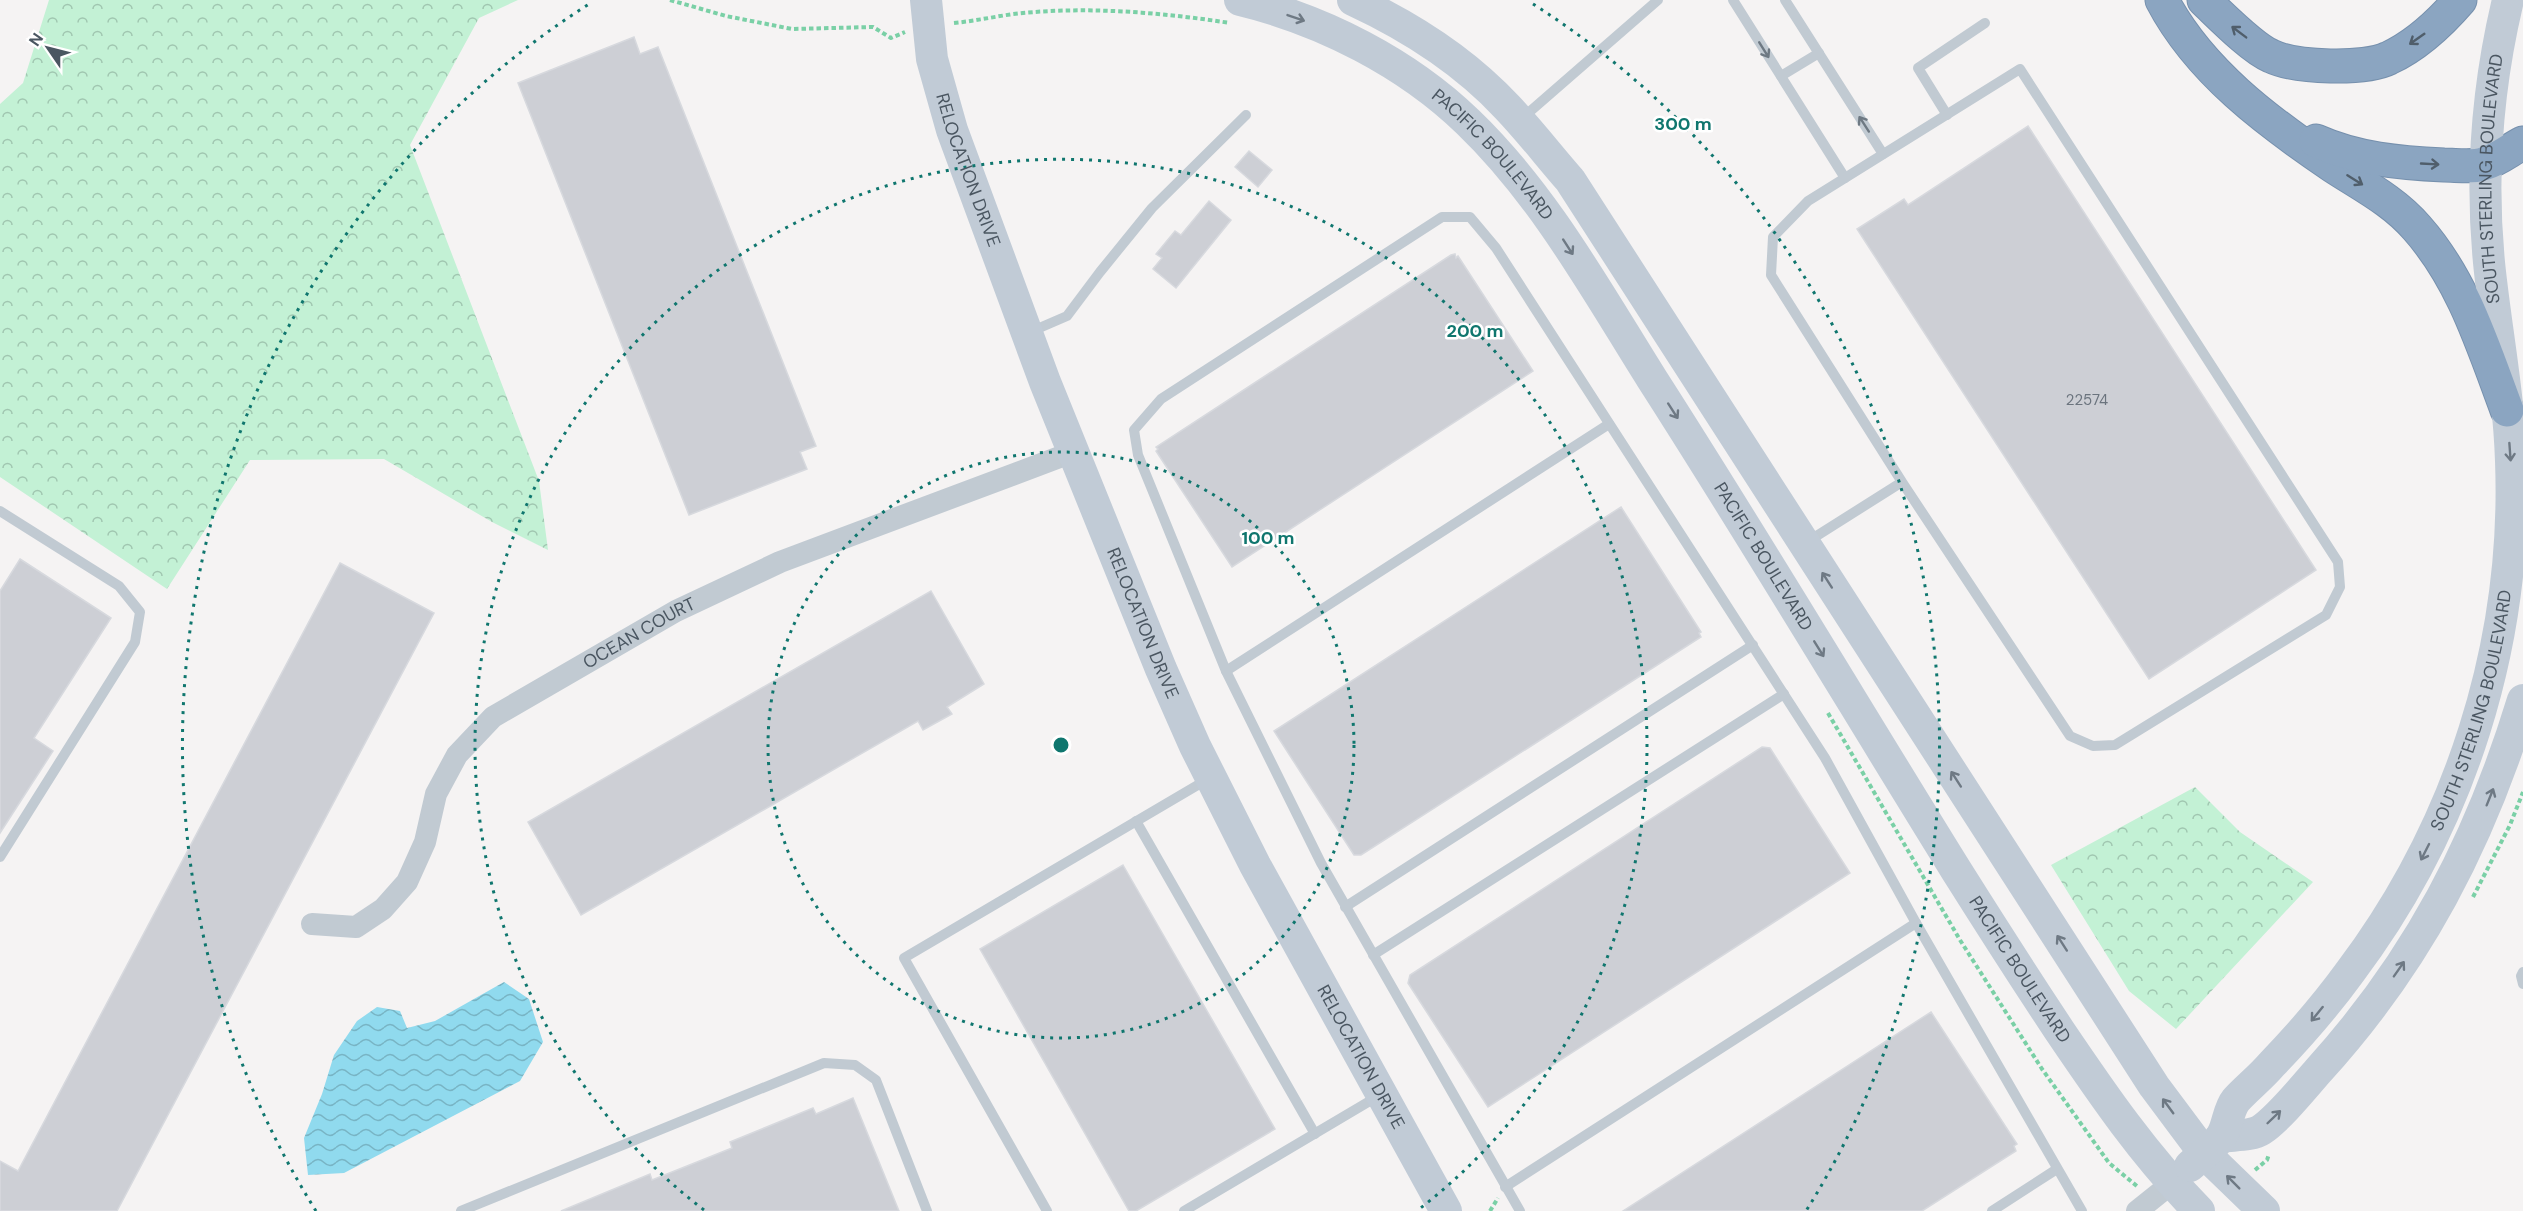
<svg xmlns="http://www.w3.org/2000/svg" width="2523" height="1211" font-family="'DM Sans',sans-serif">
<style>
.forest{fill:url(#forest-crowns)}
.water{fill:url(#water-waves)}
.building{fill:#cdcfd5;stroke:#d7d9de;stroke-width:1.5}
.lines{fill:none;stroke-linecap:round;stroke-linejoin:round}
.highway-casing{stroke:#7690ad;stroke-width:35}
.path{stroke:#7ad0a6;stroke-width:4;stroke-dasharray:4.5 3;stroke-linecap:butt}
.lane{stroke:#c1cad2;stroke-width:10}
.street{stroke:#c1cad2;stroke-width:22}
.secondary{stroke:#c1cbd6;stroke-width:32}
.highway{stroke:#8ba5c1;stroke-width:33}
.oneway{stroke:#6e7984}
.oneway2{stroke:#505e6b}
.oneway3{stroke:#6e7983}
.ring{fill:none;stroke:#0f766e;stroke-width:3;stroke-dasharray:3 6}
.labels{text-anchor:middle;stroke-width:5;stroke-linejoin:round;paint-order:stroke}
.number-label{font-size:15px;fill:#6b747e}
.street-label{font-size:18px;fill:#4a5661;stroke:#fff}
.centre{fill:#0f766e;stroke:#fff;stroke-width:3}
.ring-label{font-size:18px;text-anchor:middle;font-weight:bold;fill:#0f766e;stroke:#fff;stroke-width:5;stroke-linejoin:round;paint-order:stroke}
</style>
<defs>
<pattern id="forest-crowns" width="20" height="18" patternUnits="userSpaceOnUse" patternTransform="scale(1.5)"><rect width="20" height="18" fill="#c3f1d5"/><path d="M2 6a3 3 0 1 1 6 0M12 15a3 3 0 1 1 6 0" fill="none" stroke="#a0c6b0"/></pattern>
<pattern id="water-waves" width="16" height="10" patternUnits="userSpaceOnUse" patternTransform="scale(1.5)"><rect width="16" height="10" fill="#90daee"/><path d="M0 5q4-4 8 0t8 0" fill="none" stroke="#78b4c4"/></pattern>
</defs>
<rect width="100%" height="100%" fill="#f5f3f3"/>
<!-- forest -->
<g class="forest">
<path d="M49,0H518L479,18L410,145L539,481L548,550L492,522L384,459L250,460L167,589L0,477V104L23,83Z"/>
<path d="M2195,787L2240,832L2313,882L2176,1029L2129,991L2051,865Z"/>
</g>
<!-- water -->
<path class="water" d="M504,982L529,999L543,1042L520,1081L344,1173L308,1175L304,1138L322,1094L334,1055L357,1021L377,1007L400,1011L407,1028L435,1021Z"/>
<!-- building -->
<g class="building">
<path d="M634,37L640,54L658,47L816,446L800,452L807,469L689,515L518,83Z"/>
<path d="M2028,126L2316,570L2149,679L1857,229L1904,199L1908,205Z"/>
<path d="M1249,151L1272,170L1258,187L1235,167Z"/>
<path d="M1209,201L1231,220L1176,288L1153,269L1162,258L1156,254L1175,231L1181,235Z"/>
<path d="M1455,254L1456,258L1458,256L1533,371L1232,567L1156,451L1158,449L1156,447L1451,255Z"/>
<path d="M1621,507L1701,632L1699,633L1701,637L1361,855H1354L1274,731Z"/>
<path d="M20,559L111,618L34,738L53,751L0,833V591Z"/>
<path d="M340,563L434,613L117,1211H0V1161L18,1171Z"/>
<path d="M931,591L984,684L947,707L952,714L923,730L918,721L581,915L528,822Z"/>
<path d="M1762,747L1770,748L1850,873L1488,1107L1408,983L1410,975Z"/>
<path d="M1123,865L1275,1129L1136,1211H1129L980,949Z"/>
<path d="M1931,1012L2017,1144L2014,1146L2016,1151L1922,1211H1623Z"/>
<path d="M853,1098L899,1211H561L650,1174L652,1180L732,1148L730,1142L813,1108L816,1114Z"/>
</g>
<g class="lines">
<!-- highway casing -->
<g class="highway-casing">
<g id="highway">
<path d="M2162,0C2199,71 2268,122 2333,166C2362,185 2394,201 2417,228C2463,280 2483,346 2507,410"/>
<path d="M2204,0C2220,15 2252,48 2271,56C2296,68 2365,70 2389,58C2417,45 2441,22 2460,0"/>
<path d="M2316,141C2356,159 2400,163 2444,165C2457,165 2474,168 2486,163C2499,159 2511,149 2523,143"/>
</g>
</g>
<!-- path -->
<g class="path">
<path d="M670,0L726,16L792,29L873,27L891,38L905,32"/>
<path d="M954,23C974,21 993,17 1013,14C1084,6 1159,12 1230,23"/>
<path d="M1828,713L1960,940L2042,1069L2109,1163L2138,1187"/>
<path d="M2473,897L2510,825L2523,792"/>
<path d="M2255,1170L2267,1160L2269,1154"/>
<path d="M1490,1211L1498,1198"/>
</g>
<!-- lane -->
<g class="lane">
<path d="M1733,0L1845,178"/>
<path d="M1785,0L1883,154"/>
<path d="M1781,76L1819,53"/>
<path d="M1947,115L1918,68L1985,23"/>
<path d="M1520,120L1658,0"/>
<path d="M1030,332L1067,316L1100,272L1152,208L1246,115"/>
<path d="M0,511L119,586L140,612L135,642L0,857"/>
<path d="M1807,542L1902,482L1771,275L1773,237L1808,201L2020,69L2338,562L2340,587L2326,615L2115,745L2093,746L2070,736L1902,482"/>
<path d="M1226,671L1609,424"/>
<path d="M1136,821L1315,1134"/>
<path d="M1345,907L1753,645"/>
<path d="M1373,955L1784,694"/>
<path d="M2523,972L2521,976L2523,984"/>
<path d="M1505,1187L1916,923"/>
<path d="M461,1211L824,1063L855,1065L876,1080L927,1211"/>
<path d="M1047,1211L904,958L1208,779"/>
<path d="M1184,1211L1380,1095"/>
<path d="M1520,1211L1321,863L1226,671L1138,455L1134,430L1161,399L1442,217H1470L1496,248L1825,758L1916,923L2082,1211"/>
<path d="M1992,1211L2057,1169"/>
</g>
<!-- street -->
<g class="street">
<path id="s1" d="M312,924L356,927L383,909L407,882L425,842L436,794L457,755L493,717L676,611L780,562L1073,452"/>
<path d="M2137,1211L2172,1183"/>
</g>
<!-- secondary -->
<g class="secondary">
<path id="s2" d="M926,0L932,59L952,130L1045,382L1161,669L1195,746L1255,865L1446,1211"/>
<path id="s3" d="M1240,0C1323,20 1407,63 1468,122C1544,195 1596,290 1652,379C1756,541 1855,707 1956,870C1990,924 2024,977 2059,1030C2103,1095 2144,1155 2199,1211"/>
<path d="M1353,0C1409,26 1465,62 1507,107C1529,130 1549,156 1570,180L2154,1086L2204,1153L2264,1211"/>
<path d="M2221,1137C2232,1135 2252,1136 2261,1130C2279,1118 2303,1088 2318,1071C2418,961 2480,841 2523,700"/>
<path id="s4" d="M2190,1166C2199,1157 2215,1147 2222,1135C2228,1125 2228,1110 2236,1100C2247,1088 2261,1077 2272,1064C2300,1035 2326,1005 2350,972C2460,826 2518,644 2511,461C2509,397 2497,335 2490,272C2480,181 2487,88 2508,0"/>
</g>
<!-- highway -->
<use href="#highway" class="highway"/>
</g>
<!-- one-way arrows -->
<defs><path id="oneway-shaft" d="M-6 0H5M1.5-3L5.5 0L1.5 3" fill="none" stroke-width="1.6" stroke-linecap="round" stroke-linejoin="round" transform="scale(1.5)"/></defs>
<g class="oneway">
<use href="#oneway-shaft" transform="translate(1296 18) rotate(19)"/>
<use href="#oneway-shaft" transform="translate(1568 247) rotate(57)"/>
<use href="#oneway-shaft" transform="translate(1673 411) rotate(57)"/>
<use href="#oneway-shaft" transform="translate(2510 452) rotate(86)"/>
<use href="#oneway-shaft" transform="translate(1827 580) rotate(-123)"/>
<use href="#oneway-shaft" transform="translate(1819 649) rotate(58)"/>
<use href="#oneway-shaft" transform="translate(1956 779) rotate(-123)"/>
<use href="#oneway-shaft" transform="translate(2490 797) rotate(-68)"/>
<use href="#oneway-shaft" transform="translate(2425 852) rotate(117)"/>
<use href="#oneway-shaft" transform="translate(2062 943) rotate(-123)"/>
<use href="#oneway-shaft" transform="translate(2399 969) rotate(-55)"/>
<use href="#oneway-shaft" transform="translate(2317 1014) rotate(129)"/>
<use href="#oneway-shaft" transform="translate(2168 1106) rotate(-126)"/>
<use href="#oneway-shaft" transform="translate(2274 1117) rotate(-44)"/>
<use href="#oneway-shaft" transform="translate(2233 1182) rotate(-135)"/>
</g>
<g class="oneway2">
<use href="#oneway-shaft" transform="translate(2239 32) rotate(-143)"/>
<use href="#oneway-shaft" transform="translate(2417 39) rotate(145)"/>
<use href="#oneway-shaft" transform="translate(2430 164) rotate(3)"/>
<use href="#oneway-shaft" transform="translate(2355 180) rotate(32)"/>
</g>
<g class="oneway3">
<use href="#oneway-shaft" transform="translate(1764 50) rotate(58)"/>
<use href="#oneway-shaft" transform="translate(1864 124) rotate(-123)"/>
</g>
<!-- distance rings -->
<g class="ring">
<circle cx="1061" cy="745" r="293"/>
<path d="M704 1210A586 586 0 1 1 1418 1210"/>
<path d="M316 1211A879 879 0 0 1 589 4M1533 4A879 879 0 0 1 1806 1211"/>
</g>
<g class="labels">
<!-- number labels -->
<g class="number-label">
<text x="2087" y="405">22574</text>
</g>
<!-- street labels -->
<g class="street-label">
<text dy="6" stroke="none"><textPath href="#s3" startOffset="302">PACIFIC BOULEVARD</textPath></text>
<text dy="6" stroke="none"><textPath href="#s2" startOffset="176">RELOCATION DRIVE</textPath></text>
<text dy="6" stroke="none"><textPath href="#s4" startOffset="1084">SOUTH STERLING BOULEVARD</textPath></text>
<text dy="6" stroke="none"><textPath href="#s3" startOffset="788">PACIFIC BOULEVARD</textPath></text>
<text dy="6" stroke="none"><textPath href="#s2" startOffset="662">RELOCATION DRIVE</textPath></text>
<text dy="6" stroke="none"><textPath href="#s1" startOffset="471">OCEAN COURT</textPath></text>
<text dy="6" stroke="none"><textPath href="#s4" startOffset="546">SOUTH STERLING BOULEVARD</textPath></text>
<text dy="6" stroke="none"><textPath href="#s3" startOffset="1274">PACIFIC BOULEVARD</textPath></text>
<text dy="6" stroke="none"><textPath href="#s2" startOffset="1148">RELOCATION DRIVE</textPath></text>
</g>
</g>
<circle cx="1061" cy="745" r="9" class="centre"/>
<g class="ring-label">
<text x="1683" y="130">300 m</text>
<text x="1475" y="337">200 m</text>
<text x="1268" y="544">100 m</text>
</g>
<!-- north arrow -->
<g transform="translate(48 48) rotate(305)" stroke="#ffffff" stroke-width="4.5" paint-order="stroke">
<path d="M0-4.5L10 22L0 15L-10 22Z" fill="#4a5661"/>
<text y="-9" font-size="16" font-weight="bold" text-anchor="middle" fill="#4a5661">N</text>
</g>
</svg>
